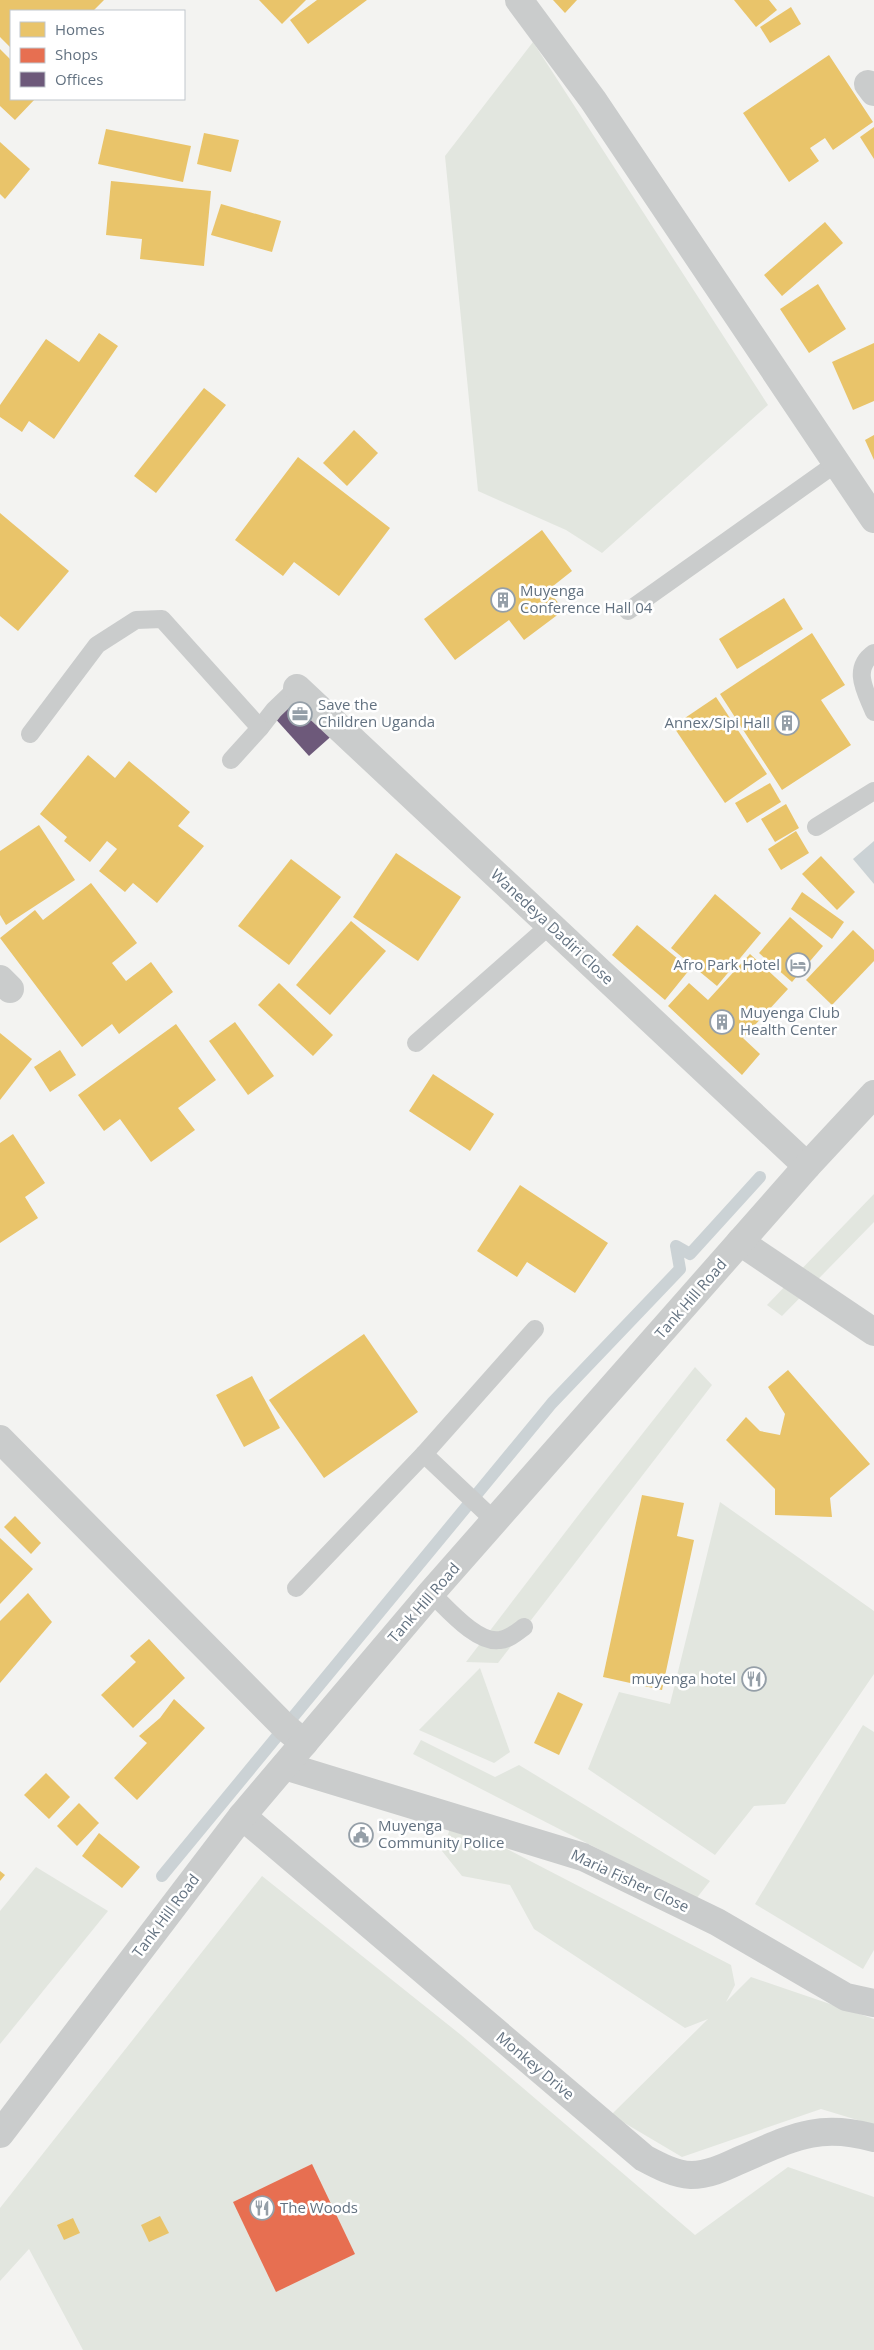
<svg xmlns="http://www.w3.org/2000/svg" width="874" height="2350" font-family="'Open Sans',sans-serif">
<style>
.green{fill:#e2e6df}
.water{fill:#cbd2d5}
.homes{fill:#e9c46a}
.shops{fill:#e76f51}
.offices{fill:#6d597a}
.lines{fill:none;stroke-linecap:round;stroke-linejoin:round}
.stream{stroke:#cbd2d5;stroke-width:12}
.service{stroke:#cacccc;stroke-width:18}
.minor{stroke:#cacccc;stroke-width:28}
.tertiary{stroke:#cacccc;stroke-width:28}
.labels{text-anchor:middle;stroke-width:5;stroke-linejoin:round;paint-order:stroke}
.poi-label{font-size:15px;fill:#637281;stroke:#fff;text-anchor:start}
.street-label{font-size:15px;fill:#637281;stroke:#fff}
</style>
<rect width="100%" height="100%" fill="#f3f3f1"/>
<!-- green -->
<g class="green">
<path d="M533,42L768,405L602,553L566,530L478,491L445,156Z"/>
<path d="M874,1194V1222L782,1316L767,1305Z"/>
<path d="M695,1367L712,1385L498,1663L466,1662L580,1513Z"/>
<path d="M720,1502L874,1611V1674L785,1804L754,1806L715,1855L588,1769L619,1692L670,1704Z"/>
<path d="M480,1668L510,1752L494,1763L419,1730Z"/>
<path d="M863,1725L874,1732V1950L863,1969L755,1904Z"/>
<path d="M421,1740L495,1777L519,1765L710,1881L696,1899L413,1754Z"/>
<path d="M451,1826L505,1848L731,1965L735,1985L726,2002L751,1977L874,2019V2125L821,2109L682,2157L611,2115L708,2019L685,2028L534,1929L510,1885L462,1876L442,1851Z"/>
<path d="M36,1867L108,1911L0,2044V1911Z"/>
<path d="M262,1876L461,2035L695,2235L788,2167L874,2197V2350H83L29,2249L0,2281V2208Z"/>
</g>
<!-- water -->
<path class="water" d="M874,841V884L853,859Z"/>
<!-- homes -->
<g class="homes">
<path d="M0,0H104L93,11H11V48L0,37Z"/>
<path d="M259,0H306L282,24Z"/>
<path d="M317,0H367L308,44L290,20Z"/>
<path d="M553,0H577L565,13Z"/>
<path d="M734,0H769L777,10L756,27Z"/>
<path d="M791,7L801,24L770,43L760,27Z"/>
<path d="M0,49L11,60V99H35L15,120L0,106Z"/>
<path d="M829,55L873,122L833,150L825,138L810,148L819,161L789,182L743,113Z"/>
<path d="M874,127V159L860,137Z"/>
<path d="M106,129L191,146L183,182L98,164Z"/>
<path d="M204,133L239,140L231,172L197,164Z"/>
<path d="M0,142L30,169L5,199L0,194Z"/>
<path d="M111,181L211,191L204,266L140,259L142,239L106,235Z"/>
<path d="M221,204L281,221L272,252L211,235Z"/>
<path d="M825,222L843,243L782,296L764,275Z"/>
<path d="M818,284L846,329L809,353L780,309Z"/>
<path d="M99,333L118,346L54,439L29,421L22,432L0,417V405L46,339L79,362Z"/>
<path d="M874,343V401L853,410L832,362Z"/>
<path d="M204,388L226,405L156,493L134,476Z"/>
<path d="M354,430L378,453L347,486L323,463Z"/>
<path d="M874,435V460L865,440Z"/>
<path d="M298,457L390,528L339,596L294,562L283,576L235,540Z"/>
<path d="M0,513L69,571L18,631L0,616Z"/>
<path d="M542,530L572,571L548,590L564,610L524,640L509,620L455,660L424,619Z"/>
<path d="M784,598L803,629L737,669L719,639Z"/>
<path d="M812,633L845,685L821,700L851,745L782,790L720,694Z"/>
<path d="M716,697L767,774L725,803L673,726Z"/>
<path d="M88,755L115,778L129,761L190,812L178,826L204,846L157,903L133,883L125,892L99,871L117,849L107,841L90,862L64,841L67,837L40,814Z"/>
<path d="M770,783L781,802L747,823L735,803Z"/>
<path d="M786,804L799,828L775,842L761,819Z"/>
<path d="M39,825L75,880L6,925L0,915V851Z"/>
<path d="M796,831L809,853L781,870L768,849Z"/>
<path d="M396,853L461,897L418,961L353,917Z"/>
<path d="M821,856L855,892L837,910L802,874Z"/>
<path d="M291,859L341,897L289,965L238,926Z"/>
<path d="M91,883L137,943L112,963L126,981L151,962L173,992L119,1034L112,1024L82,1047L0,938L35,910L43,920Z"/>
<path d="M802,892L844,922L832,939L791,909Z"/>
<path d="M715,894L761,933L717,986L671,948Z"/>
<path d="M790,917L823,946L792,982L759,953Z"/>
<path d="M351,921L386,951L330,1015L296,985Z"/>
<path d="M637,925L690,969L665,1000L612,955Z"/>
<path d="M853,930L874,950V961L832,1005L806,980Z"/>
<path d="M750,954L788,989L743,1038L760,1054L742,1075L668,1006L689,983L708,1000Z"/>
<path d="M279,983L333,1035L313,1056L258,1005Z"/>
<path d="M235,1022L274,1076L248,1095L209,1041Z"/>
<path d="M176,1024L216,1080L178,1108L195,1130L151,1162L120,1119L104,1131L78,1095Z"/>
<path d="M0,1033L32,1059L0,1100Z"/>
<path d="M60,1050L76,1075L50,1092L34,1067Z"/>
<path d="M433,1074L494,1114L470,1151L409,1111Z"/>
<path d="M13,1134L45,1183L25,1197L38,1218L0,1243V1143Z"/>
<path d="M520,1185L608,1243L575,1293L527,1262L517,1277L477,1251Z"/>
<path d="M364,1334L418,1412L324,1478L269,1400Z"/>
<path d="M788,1370L870,1464L830,1498L832,1517L775,1515V1489L726,1440L746,1417L760,1431L780,1435L785,1414L768,1387Z"/>
<path d="M252,1376L280,1428L244,1447L216,1395Z"/>
<path d="M642,1495L684,1503L677,1536L694,1540L662,1690L603,1677Z"/>
<path d="M15,1516L41,1543L31,1554L4,1527Z"/>
<path d="M0,1538L33,1569L0,1604Z"/>
<path d="M28,1593L52,1622L0,1683V1621Z"/>
<path d="M149,1639L185,1678L133,1728L101,1695L136,1662L130,1656Z"/>
<path d="M558,1692L583,1704L559,1755L534,1743Z"/>
<path d="M174,1699L205,1728L137,1800L114,1778L147,1743L139,1736L160,1718Z"/>
<path d="M46,1773L70,1797L49,1819L24,1795Z"/>
<path d="M79,1803L99,1823L77,1846L57,1826Z"/>
<path d="M99,1833L140,1867L122,1888L82,1856Z"/>
<path d="M0,1871L5,1875L0,1881Z"/>
<path d="M160,2216L169,2233L149,2242L141,2225Z"/>
<path d="M73,2218L80,2233L64,2240L57,2225Z"/>
</g>
<!-- shops -->
<path class="shops" d="M312,2164L355,2254L276,2292L233,2202Z"/>
<!-- offices -->
<path class="offices" d="M300,691L336,732L309,756L272,715Z"/>
<g class="lines">
<!-- stream -->
<path class="stream" d="M162,1876L552,1403L680,1269L676,1246L690,1254L760,1177"/>
<!-- service -->
<g class="service">
<path d="M628,611L838,462"/>
<path d="M874,653C851,669 866,692 874,712"/>
<path d="M260,728L274,710L297,688"/>
<path d="M30,734L97,645L136,620L162,619L260,728L231,760"/>
<path d="M816,827L874,791"/>
<path d="M416,1043L550,925"/>
<path d="M424,1454L495,1521"/>
<path d="M296,1588L424,1454L535,1329"/>
<path d="M431,1593C447,1608 477,1644 500,1640C509,1639 516,1633 524,1627"/>
</g>
<!-- minor -->
<g class="minor">
<path d="M519,0L593,100L874,519"/>
<path d="M868,84L874,92"/>
<path d="M297,688L807,1166"/>
<path d="M0,979L10,989"/>
<path d="M740,1242L874,1332"/>
<path d="M0,1439L285,1727L304,1743"/>
<path d="M285,1766L583,1857L717,1922L846,1997L874,2003"/>
<path d="M242,1816L644,2158C659,2166 674,2174 691,2175C708,2175 723,2168 738,2161C790,2139 816,2122 874,2138"/>
</g>
<!-- tertiary -->
<path class="tertiary" d="M0,2134L242,1816L431,1593L807,1166L874,1094"/>
</g>
<!-- icons -->
<defs>
<g id="building-ring" transform="scale(1.25)"><circle r="9.5" fill="#fff" stroke="#959fa8" stroke-width="1.5"/><path d="M-4-6H4V6H1V3H-1V6H-4ZM-2.5-4.3h1.7v1.8h-1.7ZM.8-4.3h1.7v1.8H.8ZM-2.5-1h1.7V.8h-1.7ZM.8-1h1.7V.8H.8Z" fill="#959fa8"/></g>
<g id="office-ring" transform="scale(1.25)"><circle r="9.5" fill="#fff" stroke="#959fa8" stroke-width="1.5"/><path d="M-6-3h4V-5.5h4V-3h4V5H-6ZM-1-4.5V-3h2v-1.5ZM-6 0V1H6V0Z" fill="#959fa8"/></g>
<g id="hotel-ring" transform="scale(1.25)"><circle r="9.5" fill="#fff" stroke="#959fa8" stroke-width="1.5"/><path d="M-6-4.5h1.5V1H6V5H4.5V3h-9V5H-6ZM-4 0a1.8 1.8 0 1 1 3.6 0ZM.5 0V-2.5h3Q6-2.5 6 0Z" fill="#959fa8"/></g>
<g id="restaurant-ring" transform="scale(1.25)"><circle r="9.5" fill="#fff" stroke="#959fa8" stroke-width="1.5"/><path d="M-5-6h1v4h1v-4h1v4h1v-4h1v5L-1.5 .5V6h-2V.5L-5-1ZM5-6V6H3V1.5H1.5Q1.5-4 5-6Z" fill="#959fa8"/></g>
<g id="civic-ring" transform="scale(1.25)"><circle r="9.5" fill="#fff" stroke="#959fa8" stroke-width="1.5"/><path d="M-.6-6.5H3V-4.5H.6V-3L4-1V1h2V6H-6V1h2V-1L-.6-3ZM-1.2 2.5V6h2.4V2.5Z" fill="#959fa8"/></g>
</defs>
<g fill-rule="evenodd">
<use href="#building-ring" x="503" y="600"/>
<use href="#office-ring" x="300" y="714"/>
<use href="#building-ring" x="787" y="723"/>
<use href="#hotel-ring" x="798" y="965"/>
<use href="#building-ring" x="722" y="1022"/>
<use href="#restaurant-ring" x="754" y="1679"/>
<use href="#civic-ring" x="361" y="1835"/>
<use href="#restaurant-ring" x="262" y="2208"/>
</g>
<g class="labels">
<!-- poi labels -->
<g class="poi-label">
<text x="520" y="596">Muyenga<tspan x="520" dy="17">Conference Hall 04</tspan></text>
<text x="318" y="710">Save the<tspan x="318" dy="17">Children Uganda</tspan></text>
<text x="770" y="728" text-anchor="end">Annex/Sipi Hall</text>
<text x="780" y="970" text-anchor="end">Afro Park Hotel</text>
<text x="740" y="1018">Muyenga Club<tspan x="740" dy="17">Health Center</tspan></text>
<text x="736" y="1684" text-anchor="end">muyenga hotel</text>
<text x="378" y="1831">Muyenga<tspan x="378" dy="17">Community Police</tspan></text>
<text x="280" y="2213">The Woods</text>
</g>
<!-- street labels -->
<g class="street-label">
<text transform="translate(552 927) rotate(43)" y="5">Wanedeya Dadiri Close</text>
<text transform="translate(691 1299) rotate(-49)" y="5">Tank Hill Road</text>
<text transform="translate(424 1603) rotate(-49)" y="5">Tank Hill Road</text>
<text transform="translate(630 1881) rotate(25)" y="5">Maria Fisher Close</text>
<text transform="translate(166 1916) rotate(-53)" y="5">Tank Hill Road</text>
<text transform="translate(535 2066) rotate(40)" y="5">Monkey Drive</text>
</g>
</g>
<!-- legend -->
<rect x="10" y="10" width="175" height="90" fill="#ffffff" stroke="#c1c7cd"/>
<rect x="20" y="22" width="25" height="15" fill="#e9c46a" stroke="#c1c7cd"/>
<text x="55" y="35" font-size="15" fill="#637281">Homes</text>
<rect x="20" y="48" width="25" height="15" fill="#e76f51" stroke="#c1c7cd"/>
<text x="55" y="60" font-size="15" fill="#637281">Shops</text>
<rect x="20" y="72" width="25" height="15" fill="#6d597a" stroke="#c1c7cd"/>
<text x="55" y="85" font-size="15" fill="#637281">Offices</text>
</svg>
